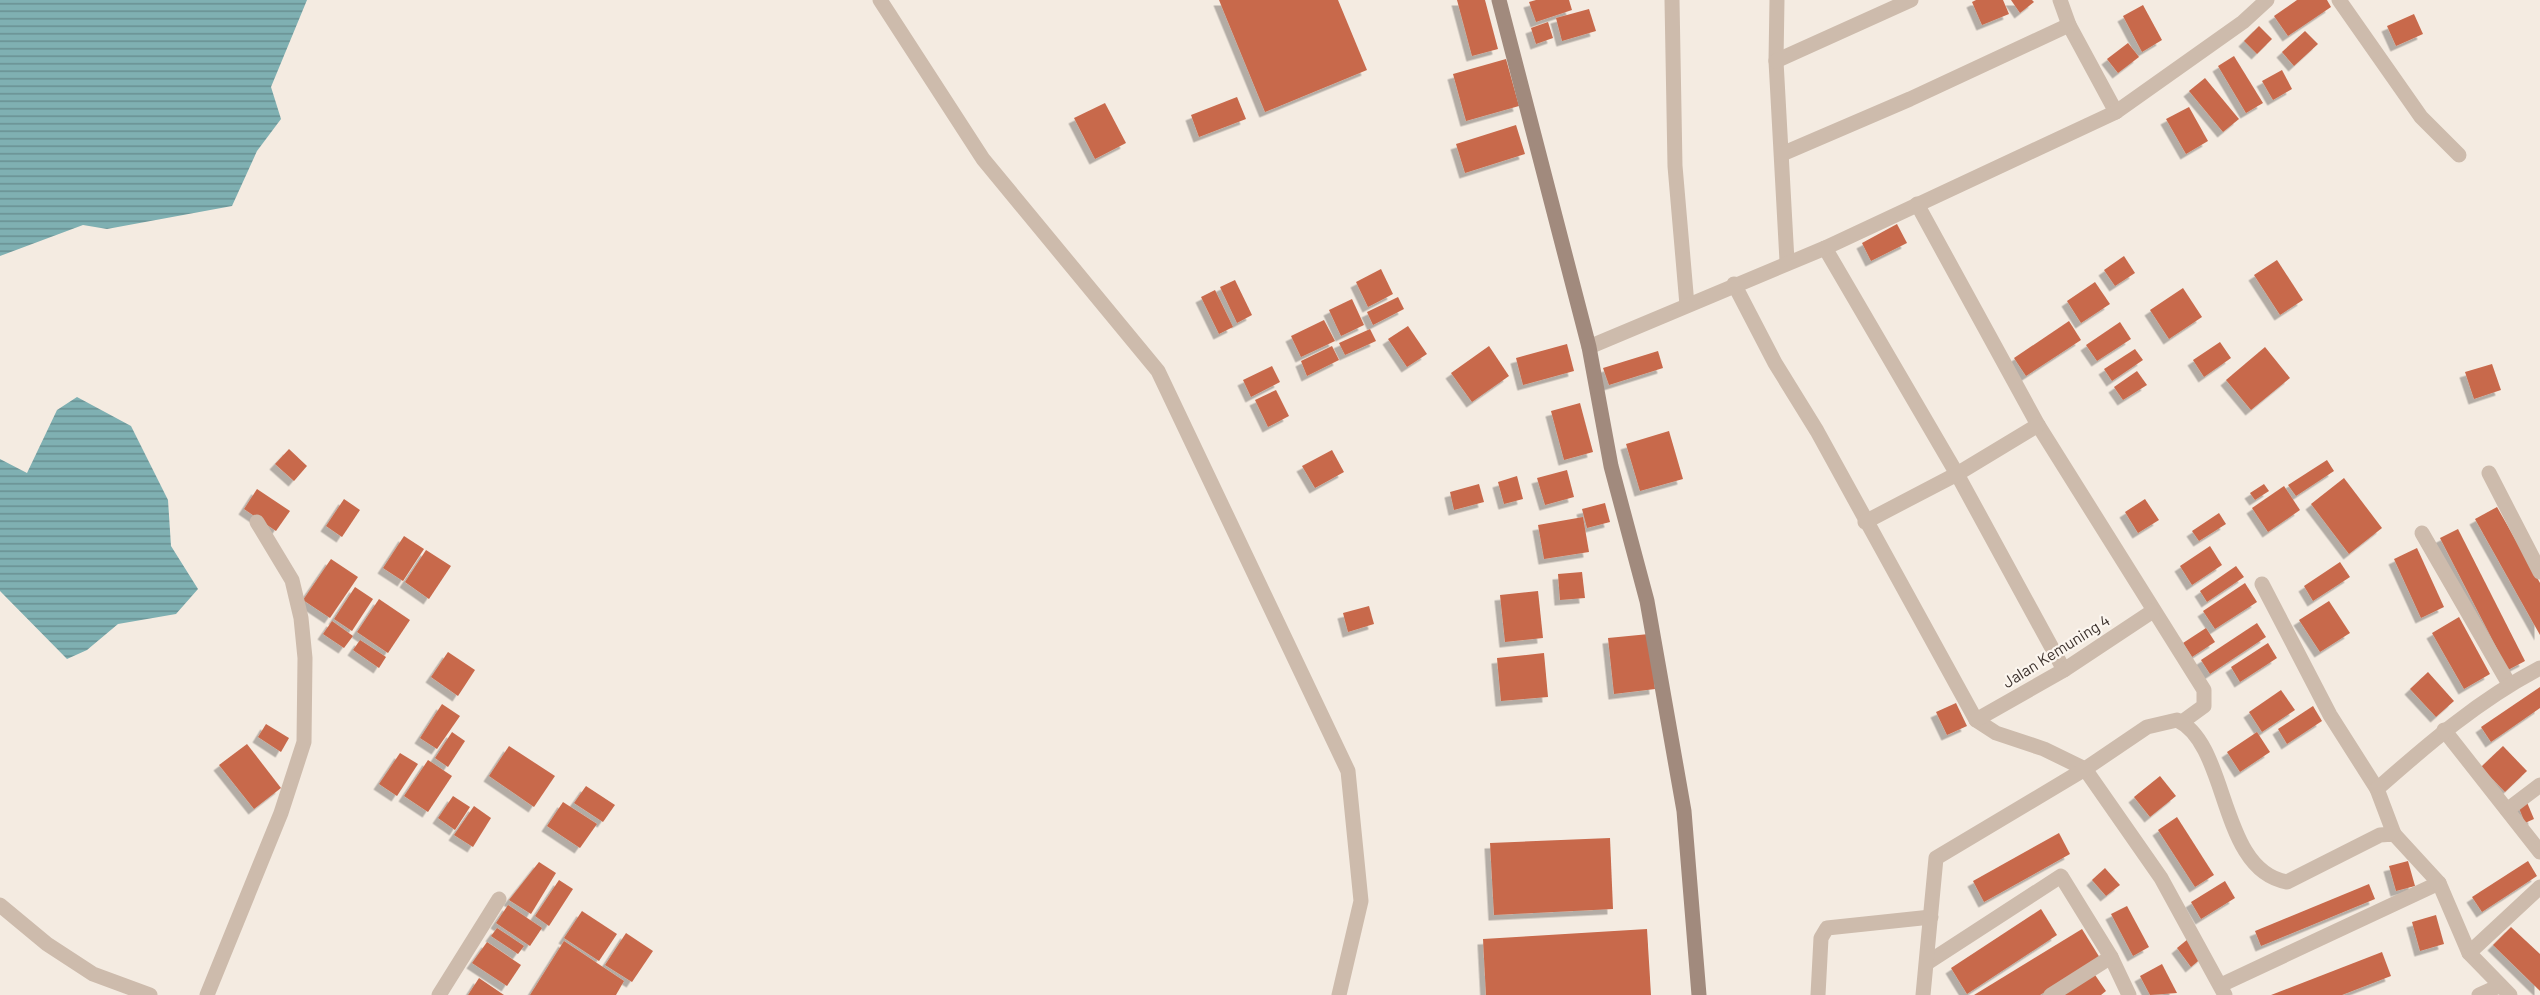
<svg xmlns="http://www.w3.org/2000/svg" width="2540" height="995" font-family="Barlow,sans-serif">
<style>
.water{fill:url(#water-rules)}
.building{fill:#c8694b;filter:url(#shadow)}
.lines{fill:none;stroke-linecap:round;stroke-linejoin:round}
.street{stroke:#cdbbac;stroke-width:15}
.secondary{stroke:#a18a7d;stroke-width:15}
.labels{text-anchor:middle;stroke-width:4.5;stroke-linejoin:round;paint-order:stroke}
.street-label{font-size:16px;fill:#3b302b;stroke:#fbf5ee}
</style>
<defs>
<pattern id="water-rules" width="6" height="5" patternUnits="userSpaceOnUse" patternTransform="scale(1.5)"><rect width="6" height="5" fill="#7fb0b2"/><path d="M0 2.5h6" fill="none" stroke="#699091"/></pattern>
<filter id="shadow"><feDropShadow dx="-5.5" dy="5.5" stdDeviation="0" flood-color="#0004"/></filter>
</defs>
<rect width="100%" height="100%" fill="#f4ebe1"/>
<!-- water -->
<g class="water">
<path d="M0,0H307L271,87L281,119L257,151L232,206L107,229L83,225L0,256Z"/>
<path d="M77,397L131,426L168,500L171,546L198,589L176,614L118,624L87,650L67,659L0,591V459L27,473L57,410Z"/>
</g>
<!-- building -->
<g class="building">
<path d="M1219,0H1338L1367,70L1265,112Z"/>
<path d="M1457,0H1485L1498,49L1472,56Z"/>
<path d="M1536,0H1569L1572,10L1536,22L1529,2Z"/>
<path d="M1976,0H2003L2009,14L1982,25L1972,2Z"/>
<path d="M2011,0H2032L2034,2L2020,13Z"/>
<path d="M2297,0H2327L2331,7L2288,36L2274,16Z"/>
<path d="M2143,5L2162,40L2142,52L2123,16Z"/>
<path d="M1589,9L1596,31L1562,41L1556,18Z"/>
<path d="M2414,14L2423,34L2396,46L2387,26Z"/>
<path d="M1548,22L1553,38L1536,44L1531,28Z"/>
<path d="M2259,26L2272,39L2257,54L2244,41Z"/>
<path d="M2305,31L2318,44L2294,66L2282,52Z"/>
<path d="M2128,43L2139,57L2118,73L2107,59Z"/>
<path d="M2234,56L2263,103L2246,113L2218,66Z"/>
<path d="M1506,59L1519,106L1466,121L1453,74Z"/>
<path d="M2282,70L2292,89L2273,100L2262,81Z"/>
<path d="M2205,78L2239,119L2223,132L2189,91Z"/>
<path d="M1237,97L1246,119L1199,137L1191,115Z"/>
<path d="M1105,103L1126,143L1095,159L1074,118Z"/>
<path d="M2189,107L2208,141L2186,154L2166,119Z"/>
<path d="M1516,125L1525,154L1465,173L1456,144Z"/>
<path d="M1897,224L1907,243L1871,261L1862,243Z"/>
<path d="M2124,256L2135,273L2115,286L2104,270Z"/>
<path d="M2277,260L2303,300L2280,315L2254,275Z"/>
<path d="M1381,269L1393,294L1368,307L1356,282Z"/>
<path d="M1235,280L1252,315L1237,323L1220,287Z"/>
<path d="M2095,282L2110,304L2081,323L2067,301Z"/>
<path d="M2183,288L2202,317L2169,339L2150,310Z"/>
<path d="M1215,290L1233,327L1219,334L1201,297Z"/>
<path d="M1398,297L1404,309L1373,325L1367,312Z"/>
<path d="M1352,299L1364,325L1341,336L1329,310Z"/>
<path d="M1324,320L1335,341L1301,357L1291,336Z"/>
<path d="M2069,321L2081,340L2026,376L2014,358Z"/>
<path d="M2120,322L2131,339L2097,361L2086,345Z"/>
<path d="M1408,326L1427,354L1407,367L1388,339Z"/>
<path d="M1370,329L1376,341L1345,355L1339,343Z"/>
<path d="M2220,342L2231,358L2204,377L2193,360Z"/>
<path d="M1567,344L1574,371L1523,385L1516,358Z"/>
<path d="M1332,346L1339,360L1307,376L1301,361Z"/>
<path d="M1489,346L1509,376L1472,402L1451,373Z"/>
<path d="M2265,347L2290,378L2251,410L2226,380Z"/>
<path d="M2135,349L2143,360L2112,381L2104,369Z"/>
<path d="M1658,351L1663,368L1609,385L1603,368Z"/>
<path d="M2492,364L2501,390L2474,399L2465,372Z"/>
<path d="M1272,366L1280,382L1251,397L1243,380Z"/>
<path d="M2137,371L2147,385L2123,400L2114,387Z"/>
<path d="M1276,390L1289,416L1268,427L1255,400Z"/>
<path d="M1580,403L1593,452L1564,460L1551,411Z"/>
<path d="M1669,431L1683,479L1640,491L1626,444Z"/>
<path d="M289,449L307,466L294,481L275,464Z"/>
<path d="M1332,450L1344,472L1315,488L1302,466Z"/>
<path d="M2327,460L2334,471L2296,496L2288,485Z"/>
<path d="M1567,470L1574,497L1545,505L1537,478Z"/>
<path d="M1517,476L1523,499L1504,504L1498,482Z"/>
<path d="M2344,478L2382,528L2349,554L2311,504Z"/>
<path d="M1479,484L1484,502L1454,510L1450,492Z"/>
<path d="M2264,484L2269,491L2255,500L2250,493Z"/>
<path d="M2284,486L2300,510L2268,532L2252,508Z"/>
<path d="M257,489L290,511L276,531L244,509Z"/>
<path d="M344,499L360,510L342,537L326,526Z"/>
<path d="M2145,499L2159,520L2138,533L2125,512Z"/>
<path d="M1605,503L1610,522L1587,528L1582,509Z"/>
<path d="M2497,507L2540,583V635L2475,519Z"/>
<path d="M2219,513L2226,524L2199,541L2192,531Z"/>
<path d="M1583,517L1589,552L1544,559L1538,525Z"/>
<path d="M2458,529L2525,661L2508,670L2440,538Z"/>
<path d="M404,536L424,549L403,581L383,568Z"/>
<path d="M2210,546L2222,565L2192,585L2180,566Z"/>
<path d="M2417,548L2444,607L2421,618L2394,559Z"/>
<path d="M426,550L451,566L429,599L405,582Z"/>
<path d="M331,559L358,577L330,618L303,600Z"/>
<path d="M2340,562L2350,577L2313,601L2304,586Z"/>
<path d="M2236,566L2244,577L2207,602L2200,591Z"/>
<path d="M1582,572L1585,598L1560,600L1558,574Z"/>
<path d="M2245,583L2257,602L2215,629L2203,611Z"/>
<path d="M355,587L373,599L352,631L334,619Z"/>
<path d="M1538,591L1543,638L1505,642L1500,595Z"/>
<path d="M379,599L410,620L388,653L357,632Z"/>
<path d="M2329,601L2350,633L2320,652L2299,620Z"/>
<path d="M1369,606L1374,624L1348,632L1343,613Z"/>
<path d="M2459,617L2490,674L2464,689L2432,633Z"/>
<path d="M332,621L353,636L344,648L323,634Z"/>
<path d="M2257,623L2266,637L2210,674L2201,660Z"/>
<path d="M2206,628L2215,642L2192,657L2183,643Z"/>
<path d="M1649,634L1655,689L1614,694L1608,638Z"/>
<path d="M360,640L386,657L379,668L353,650Z"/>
<path d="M2268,643L2277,658L2240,682L2231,667Z"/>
<path d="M448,652L475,670L458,696L431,677Z"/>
<path d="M1544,653L1548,697L1501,701L1497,658Z"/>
<path d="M2428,672L2454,701L2436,717L2410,689Z"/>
<path d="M2540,687V708L2491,742L2481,727Z"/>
<path d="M2281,690L2295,710L2262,732L2249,712Z"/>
<path d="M1956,703L1967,726L1947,735L1936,712Z"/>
<path d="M442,704L460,716L437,749L420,738Z"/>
<path d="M2313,706L2322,721L2287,744L2278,729Z"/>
<path d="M266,724L289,738L281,752L258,737Z"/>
<path d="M452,732L465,741L448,767L435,758Z"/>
<path d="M2257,732L2270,752L2240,772L2227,752Z"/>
<path d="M247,744L281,788L254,809L219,765Z"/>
<path d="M509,746L555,776L534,807L489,776Z"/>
<path d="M2503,746L2527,771L2505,792L2481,767Z"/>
<path d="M400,753L418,764L397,796L379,784Z"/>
<path d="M428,760L452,776L428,812L404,796Z"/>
<path d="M2160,776L2176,796L2150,817L2134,797Z"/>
<path d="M586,786L615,805L603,822L574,803Z"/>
<path d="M453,796L470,807L455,830L438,818Z"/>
<path d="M2526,800L2534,819L2525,823L2517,803Z"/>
<path d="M563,802L597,824L580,848L547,826Z"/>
<path d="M474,806L491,818L473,847L454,835Z"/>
<path d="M2177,817L2214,875L2195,887L2158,830Z"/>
<path d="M2059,833L2070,854L1984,902L1973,881Z"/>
<path d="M1610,838L1613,909L1494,915L1490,843Z"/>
<path d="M2408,861L2415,886L2396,891L2389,866Z"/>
<path d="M2528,861L2537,876L2482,912L2472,897Z"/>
<path d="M539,862L556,873L531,914L509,900Z"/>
<path d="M2105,868L2120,885L2106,896L2092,880Z"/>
<path d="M559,880L573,889L549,926L535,916Z"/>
<path d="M2225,881L2235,898L2201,919L2191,902Z"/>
<path d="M2369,884L2375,899L2261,946L2255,931Z"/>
<path d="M508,905L542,928L530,946L496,923Z"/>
<path d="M2127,906L2149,947L2133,956L2111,914Z"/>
<path d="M2041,909L2057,935L1967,994L1951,968Z"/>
<path d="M582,911L617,934L599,961L564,938Z"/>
<path d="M2436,915L2444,944L2420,951L2412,922Z"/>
<path d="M2511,927L2540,954V991L2493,945Z"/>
<path d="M497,928L524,946L518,954L491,936Z"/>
<path d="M1647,929L1651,995H1486L1483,939Z"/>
<path d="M2082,929L2100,958L2040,995H1974Z"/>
<path d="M626,933L653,951L632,982L605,965Z"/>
<path d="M2188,939L2203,957L2191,967L2177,948Z"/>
<path d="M564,941L624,981L616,995H530Z"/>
<path d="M487,942L521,965L507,986L472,963Z"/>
<path d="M2382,952L2391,976L2342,995H2271Z"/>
<path d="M2162,964L2177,993L2150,995L2140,976Z"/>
<path d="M2093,972L2106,991L2101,995H2059Z"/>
<path d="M479,978L504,995H468Z"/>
</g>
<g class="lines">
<!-- street -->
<g class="street">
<path d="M880,0L983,159L1158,371L1348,771L1361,901L1339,995"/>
<path d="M1672,0L1675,166L1687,305"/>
<path d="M1777,0L1776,61L1787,261"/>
<path d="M2060,0L2069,25L2116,112"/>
<path d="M2339,0L2421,117L2459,155"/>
<path d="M1776,61L1911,0"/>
<path d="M1782,154L1910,99L2069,25"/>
<path d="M1917,204L2038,425L2204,690V706L2182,722"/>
<path d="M1825,248L1957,474L2064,670"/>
<path d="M1734,284L1775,363L1817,431L1976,720L1996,733L2044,749L2085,769L2161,878L2225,995"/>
<path d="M1589,347L1825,248L2116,112L2243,22L2267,0"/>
<path d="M2489,473L2540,572"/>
<path d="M1865,522L1957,474L2038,425"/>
<path d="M2422,533L2509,684"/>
<path d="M2262,584L2330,715L2377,789"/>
<path d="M1976,720L2064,670L2153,611"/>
<path d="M2444,730L2540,852"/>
<path d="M2507,810L2540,785"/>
<path d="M2394,834L2377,789C2428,744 2479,700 2540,668"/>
<path d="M0,905L47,944L93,974L150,995"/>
<path d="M2469,953L2540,887"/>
<path d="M1927,963L2061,876L2111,957L2129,995"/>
<path d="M2221,985L2439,883"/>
<path d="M207,995L281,813L304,742L305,658L301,618L292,580L257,522"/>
<path d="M439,995L499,899"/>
<path d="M1818,995L1821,938L1827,928L1931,917"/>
<path d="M1923,995L1936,858L2085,769L2147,727L2177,720C2230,745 2218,870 2287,882L2380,835L2394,834L2439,883L2469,953L2510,995"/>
<path d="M2051,995L2111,957"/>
<path d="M2479,995L2499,986"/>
</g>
<!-- secondary -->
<path class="secondary" d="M1499,0L1589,347L1611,466L1647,601L1684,811L1699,995"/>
</g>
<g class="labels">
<!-- street labels -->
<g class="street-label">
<text transform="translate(2056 651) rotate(-32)" y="6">Jalan Kemuning 4</text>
</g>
</g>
</svg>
